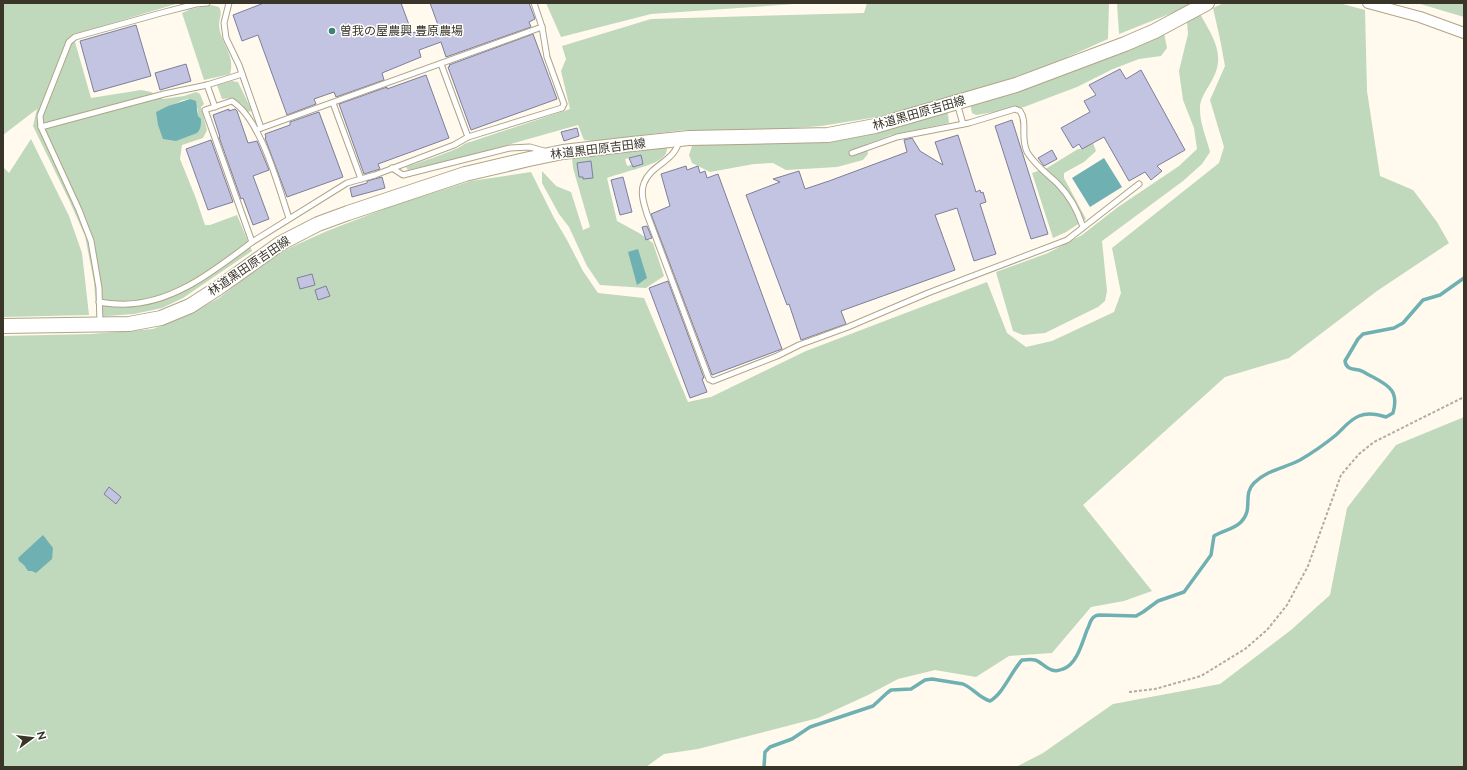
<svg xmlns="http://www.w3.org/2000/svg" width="1467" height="770" font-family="Raleway,'Noto Sans JP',sans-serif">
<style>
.green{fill:#c0d8bb;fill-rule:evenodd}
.water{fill:#6fb0b3}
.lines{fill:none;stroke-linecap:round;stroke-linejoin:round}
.stream{stroke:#6fb0b3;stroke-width:3.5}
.building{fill:#c3c4e2;stroke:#7e7e9b}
.lane-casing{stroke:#b0a487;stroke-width:7}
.street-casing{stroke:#b0a487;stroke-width:12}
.secondary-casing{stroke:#b0a487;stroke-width:16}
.path{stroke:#b1ac9f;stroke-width:2;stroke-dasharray:3 2;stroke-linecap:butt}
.lane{stroke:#fff;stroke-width:5}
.street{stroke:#fff;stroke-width:10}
.secondary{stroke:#fff;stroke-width:14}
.poi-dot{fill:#3e8276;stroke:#fff;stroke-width:1.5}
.labels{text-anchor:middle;stroke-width:3;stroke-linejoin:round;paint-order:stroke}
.poi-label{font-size:12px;fill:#3a3529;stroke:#fff;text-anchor:start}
.street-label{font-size:12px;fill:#3a3529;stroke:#fff}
</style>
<rect width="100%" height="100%" fill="#fffaed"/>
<!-- green -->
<g class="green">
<path d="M3,3H179L73,35L91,98L141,90L151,92L163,99L184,96L196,92L200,94L204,104L201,107L207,130L203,138L182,145L180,159L195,196L205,225H210L237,215L252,251L183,298L162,308L134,314L107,316L97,318L94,282L85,236L70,202L33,126L37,109L3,135ZM190,99L198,109V116L159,111L183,100Z"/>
<path d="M546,3H809L651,14L561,37Z"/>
<path d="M867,3H1109L1108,39L1045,67L976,90L877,117L821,126L756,131L684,130L593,141L584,140L578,125L465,157L408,170L406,167C417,163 459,150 464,144L570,109L561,71L566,59L562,46L651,19L864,13Z"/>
<path d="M1117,3H1197L1119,34Z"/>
<path d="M1224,3H1339L1365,10L1367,91L1380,176L1413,190L1437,222L1449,243L1377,291L1289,358L1225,377L1083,505L1152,591L1124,601L1091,607L1052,653L1009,656L976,677L935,670L898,679L868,695L818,718L698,749L664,754L646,767H3V336L91,334L153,329L188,315L219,298L259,267L285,250L327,231L392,206L471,181L531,172L554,218L567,240L583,271L598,293L644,298L688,402L711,397L806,351L987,282L1007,333L1026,347L1052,341L1114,312L1121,293L1112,248L1219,163L1224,147L1210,100L1225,66L1220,39L1213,8Z"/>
<path d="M1417,3H1464V17Z"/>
<path d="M211,5L219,7C223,14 219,18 219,25C220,43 236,55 230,74L204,80L182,13L191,9Z"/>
<path d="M1200,14C1213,37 1227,56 1211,82C1206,91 1199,100 1200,110C1200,124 1207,139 1210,152L1202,164L1183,181L1102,241L1107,291L1105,301L1098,307L1045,333L1023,335L1013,331L996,272L1048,253L1082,235L1118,207L1179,166L1197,149L1194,128L1183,100L1179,71L1188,34L1187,22Z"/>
<path d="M1164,33L1167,48L1161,56L1139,59L1113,69L1077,87L1024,107L976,115L972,113L970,103Z"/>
<path d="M232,81L238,82L252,111L247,112L242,104L233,98L222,99L217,85Z"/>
<path d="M945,108L948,114L949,123L891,135L867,144L868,154L863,160L837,167L786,170L773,163L754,164L710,172L692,163L689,155L692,146L697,142L826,137Z"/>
<path d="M31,139L69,216L82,253L89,315L3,317V167L9,173Z"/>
<path d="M1093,143L1096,151L1084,162L1064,173V178L1086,219L1066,232L1053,238L1032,173L1047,168L1078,149H1082Z"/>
<path d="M667,147C667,152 666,155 662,158C653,166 620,173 607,178L617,221L639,233L653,243L664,276L646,288L600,285L587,266L569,227L559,214L542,183V171L556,186L571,192L583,230L590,227L573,168L572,158ZM640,155L643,164L636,166L635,164L627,166L625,159ZM591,161L593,177L584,179L583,177H579L577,163Z"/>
<path d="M1464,417V767H1016L1043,753L1113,704L1220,684L1291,630L1330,595L1347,508L1396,445Z"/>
</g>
<!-- water -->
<g class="water">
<path d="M190,99L196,101L198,116L201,119C201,125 201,129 197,133L176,141L163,139L158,125L156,112L168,106Z"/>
<path d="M1104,158L1122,187L1090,207L1072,178Z"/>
<path d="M638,249L647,278L637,285L628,252Z"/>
<path d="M43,535L53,548L52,559L36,573L32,571H28L24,565L19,561L18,558Z"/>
</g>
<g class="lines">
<!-- stream -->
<path class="stream" d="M764,767L765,752L770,747L792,739L810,727L873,706L887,693L891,690L911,689L925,680L932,679L963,684C973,688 979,698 990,701C1003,694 1011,672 1022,660C1027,660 1030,659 1035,660C1044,663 1050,675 1063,669C1077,664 1082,643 1087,630C1089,627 1090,621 1092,619C1094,616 1097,615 1100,615L1136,616L1143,612L1158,601L1184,592L1211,555L1214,536C1223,530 1233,530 1241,522C1254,509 1242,495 1254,483C1267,470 1285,468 1300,460C1312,453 1325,444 1336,435C1343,429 1349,420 1359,416C1368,412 1377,414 1386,417L1393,413C1399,392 1390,386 1373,377C1368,375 1363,371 1359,370C1352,369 1346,369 1345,361L1358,339L1363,334L1394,328L1403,323L1423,300L1440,295L1464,278"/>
</g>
<!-- building -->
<g class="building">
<path d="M264,3H401L412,33L438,25L430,3H529L535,19L529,22L531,27L446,57L441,42L419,50L421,57L382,73L384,80L336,97L334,92L314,99L316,104L287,115L258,35L242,41L233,15Z"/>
<path d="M136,25L151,76L94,92L80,41Z"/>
<path d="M533,34L557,99L471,130L448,67L450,66L449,65Z"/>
<path d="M186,64L191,81L160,90L155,73Z"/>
<path d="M1120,69L1126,79L1141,70L1185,150L1157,166L1162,171L1151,180L1145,172L1129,181L1104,137L1082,149L1079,144L1073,148L1061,128L1090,112L1084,101L1096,95L1089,85Z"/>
<path d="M426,75L449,138L378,164L380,169L364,174L339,104L387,87V89Z"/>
<path d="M229,109V111L235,109L237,111L248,143L257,141L269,170L253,176L269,219L253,225L243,198L241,199L219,137H220L213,115Z"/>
<path d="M319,112L343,177L287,197L265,138H266L265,134L290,125V122Z"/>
<path d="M1012,120L1048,234L1031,239L995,126Z"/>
<path d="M577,128L579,136L564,141L561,132Z"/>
<path d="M958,135L976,192L980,190L981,193L983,192L986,202L980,204L996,254L974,261L957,208L935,215L955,270L841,311L846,324L801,340L789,304L787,305L746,195L780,182L773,179L799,171L805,189L829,181L907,152L904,140L912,138L920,151L943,165L935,142Z"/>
<path d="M211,140L233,202L208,210L186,149Z"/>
<path d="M1052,150L1057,159L1044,166L1038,158Z"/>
<path d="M641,155L643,164L633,167L629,158Z"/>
<path d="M591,161L593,178L583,179V177H579L577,163Z"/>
<path d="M686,166L687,170L698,166L700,173L705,171L707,178L718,174L782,349L712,375L651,214L670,206L661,174Z"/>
<path d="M382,177L385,188L352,197L350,188L367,183V181Z"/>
<path d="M623,177L632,212L620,215L611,180Z"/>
<path d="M647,226L652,238L646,240L642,227Z"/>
<path d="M312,274L315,285L300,289L297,278Z"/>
<path d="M668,281L704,378L702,379L707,392L690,398L649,288Z"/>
<path d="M326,286L330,296L318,300L315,290Z"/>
<path d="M109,487L121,497L116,504L104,494Z"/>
</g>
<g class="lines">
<!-- lane casing -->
<g class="lane-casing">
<g id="lane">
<path d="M229,3L224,23L226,38L239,65L261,128"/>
<path d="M441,64L468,137"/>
<path d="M207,85L215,107"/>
<path d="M333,103L361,179"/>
<path d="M957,103L963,124"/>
<path d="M41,127L164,94L207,85L242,74"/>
<path d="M256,130L542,27"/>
<path d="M679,139C677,161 651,164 644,183C640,193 644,204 647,214L709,379L713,381L777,356L799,345L848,327L928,293L1067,240L1139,184"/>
<path d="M852,153L897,137L969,123L1015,109L1020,111C1028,122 1020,137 1027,152C1035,165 1046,173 1057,183C1069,195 1078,211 1083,227"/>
<path d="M392,168L403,175L510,148L530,147L544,151"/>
<path d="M289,218C278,186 261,119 232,101L205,110L252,242L347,183L375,175L454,145L468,137L562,108L564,104L547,57L542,27L534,3"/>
<path d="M99,302C105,303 111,304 118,304C169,307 214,271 252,242"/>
<path d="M100,324L99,288L91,241L79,210L41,127L40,116L69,42L75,37L161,13L196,4L207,3"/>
</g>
</g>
<!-- street casing -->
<g class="street-casing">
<path id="street" d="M1368,3L1420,17L1464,33"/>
</g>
<!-- secondary casing -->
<g class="secondary-casing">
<path id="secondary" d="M3,326L129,324L161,318L190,306L218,288L281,243L318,224L348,213L465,174L529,159L563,152L632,144L689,138L828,135L875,126L1016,85L1125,44L1155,31L1207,3"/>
</g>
<!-- path -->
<path class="path" d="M1129,692L1155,689L1201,676L1245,649L1267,630L1287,605L1308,566L1341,475L1359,454L1374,442L1464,397"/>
<!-- lane -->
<use href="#lane" class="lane"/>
<!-- street -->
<use href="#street" class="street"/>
<!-- secondary -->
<use href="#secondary" class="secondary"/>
</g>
<!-- markers -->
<circle class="poi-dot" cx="332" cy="31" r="4"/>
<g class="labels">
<!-- poi labels -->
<g class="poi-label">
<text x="340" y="35">曽我の屋農興 豊原農場</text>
</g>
<!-- street labels -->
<g class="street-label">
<text transform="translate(919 113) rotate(-16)" y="4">林道黒田原吉田線</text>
<text transform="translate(598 149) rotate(-7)" y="4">林道黒田原吉田線</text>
<text transform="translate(249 266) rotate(-34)" y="4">林道黒田原吉田線</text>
</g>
</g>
<!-- border -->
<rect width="1467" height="770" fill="none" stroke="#3a3529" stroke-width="8"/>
<!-- north arrow -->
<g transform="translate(32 738) rotate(75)" stroke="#ffffff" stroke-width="3" paint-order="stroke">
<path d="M0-3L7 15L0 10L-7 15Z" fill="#3a3529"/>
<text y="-6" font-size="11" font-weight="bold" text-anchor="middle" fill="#3a3529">N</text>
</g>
</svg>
